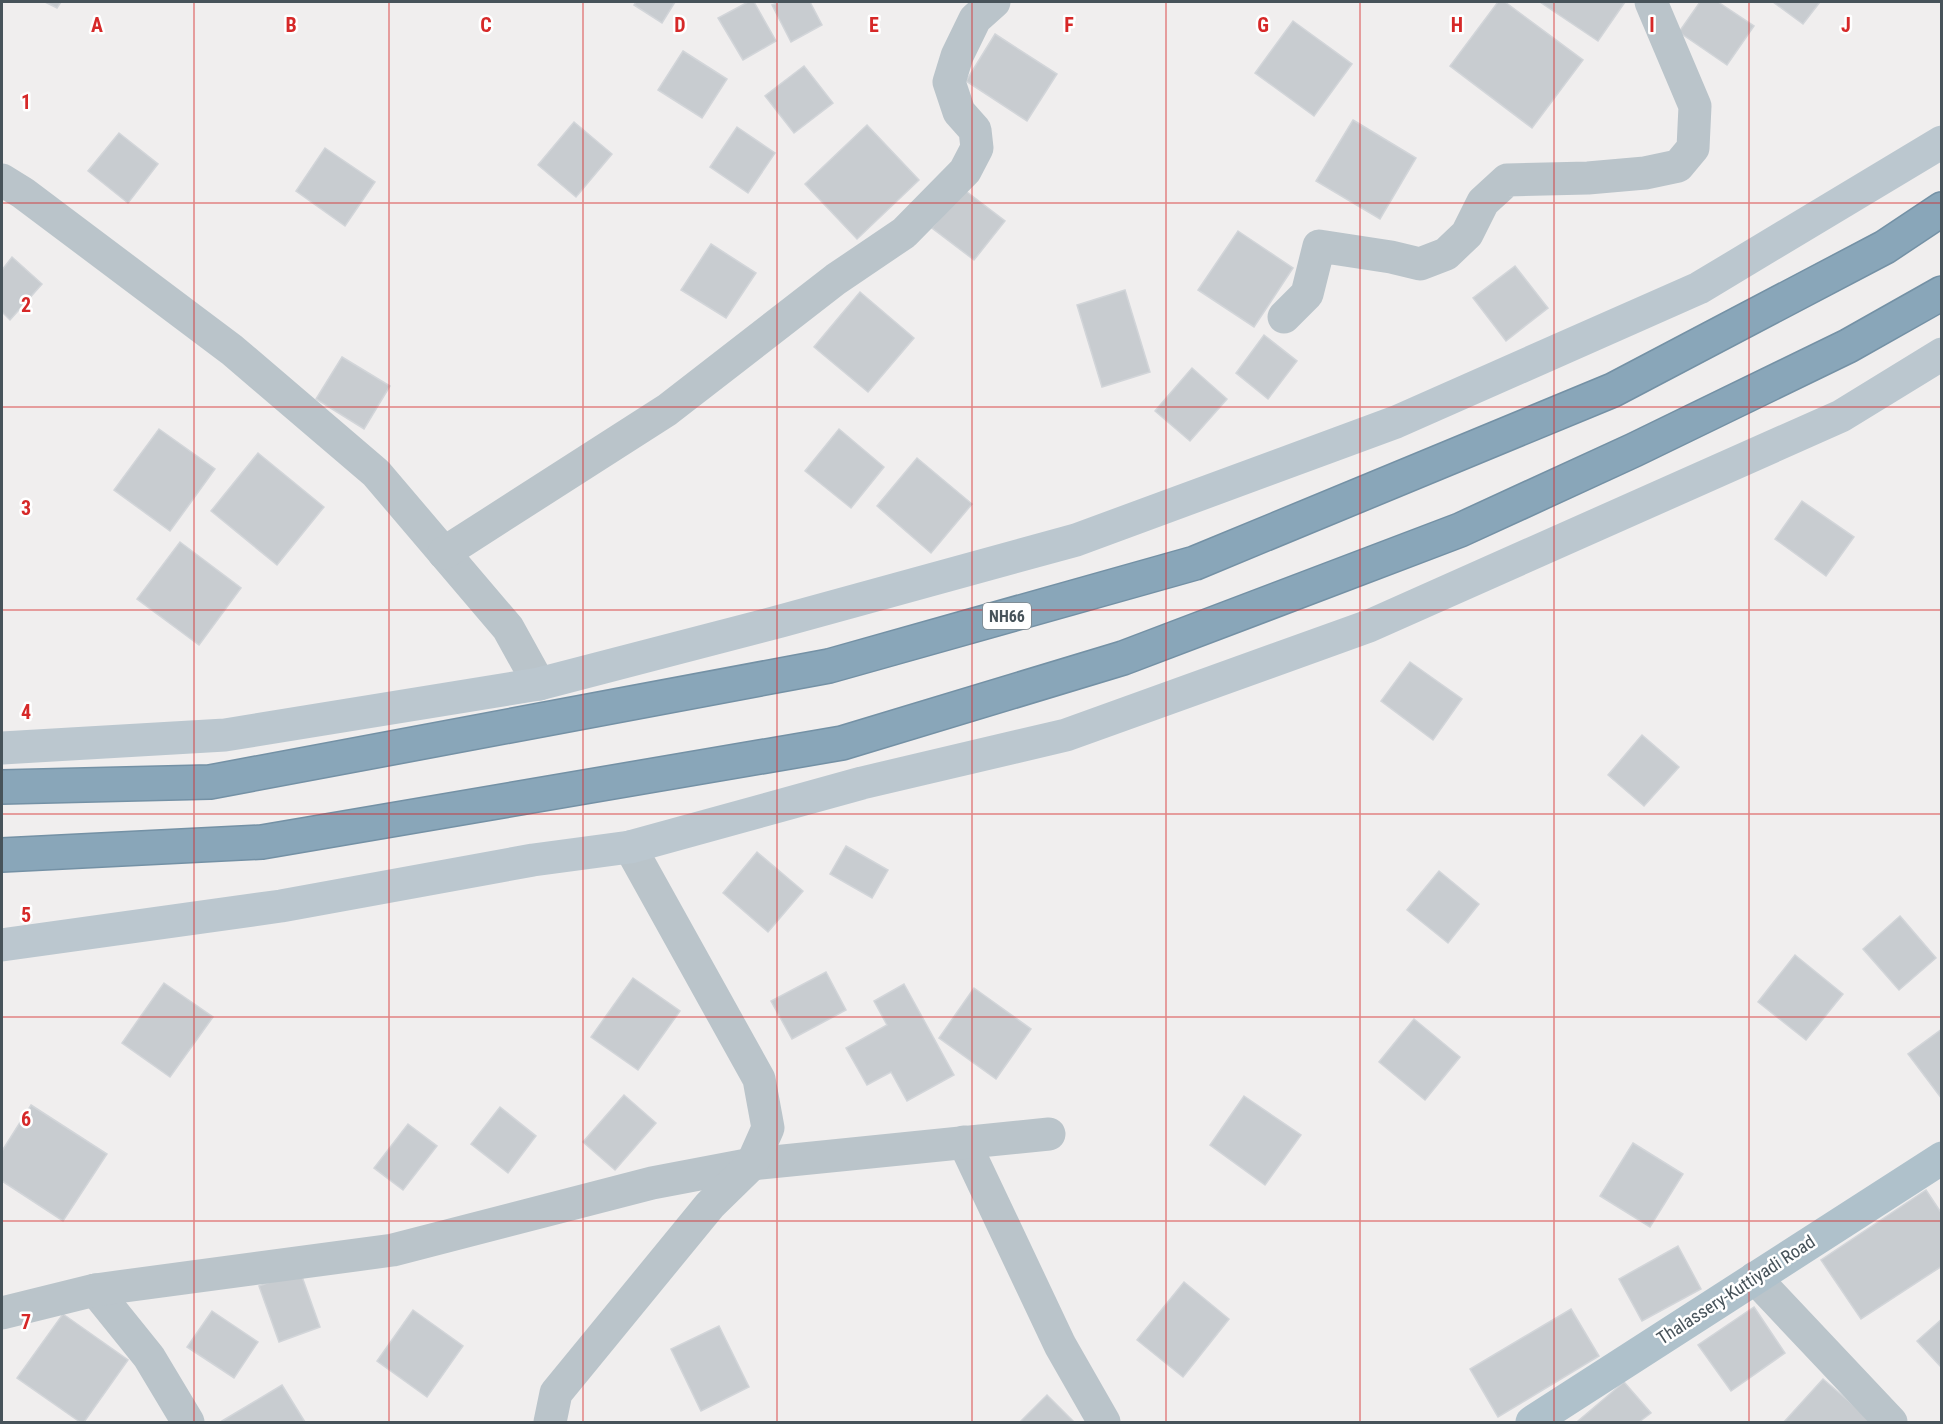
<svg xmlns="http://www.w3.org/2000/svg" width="1943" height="1424" font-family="'Roboto Condensed',sans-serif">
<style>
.building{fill:#c8ccd0;stroke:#d2d5d9;stroke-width:1.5}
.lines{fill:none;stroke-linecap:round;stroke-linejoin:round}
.highway-casing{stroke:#7491a5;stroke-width:36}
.street{stroke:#bac4ca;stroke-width:33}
.secondary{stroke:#bbc7cf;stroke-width:33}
.primary{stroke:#afc1cb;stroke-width:33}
.highway{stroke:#89a6b9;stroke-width:33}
.grid{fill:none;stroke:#d62828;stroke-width:1.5;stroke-opacity:0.55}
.labels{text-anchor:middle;stroke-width:5;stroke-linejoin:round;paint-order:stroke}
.shield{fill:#fff;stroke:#7e878c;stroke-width:1.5}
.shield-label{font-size:16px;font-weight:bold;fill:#47535a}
.street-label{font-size:18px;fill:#47535a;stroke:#fff}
.grid-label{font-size:20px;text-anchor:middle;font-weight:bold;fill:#d62828;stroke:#fff;stroke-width:5;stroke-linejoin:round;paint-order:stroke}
</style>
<rect width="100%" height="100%" fill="#f0eeee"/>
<!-- building -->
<g class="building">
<path d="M45,2H61L57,8Z"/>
<path d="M636,2H675L662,23L634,5Z"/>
<path d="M748,2H754L776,41L743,60L718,18Z"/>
<path d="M780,2H810L822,25L791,42L772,5Z"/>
<path d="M1498,2H1505L1583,60L1532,128L1450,66Z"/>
<path d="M1540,2H1625L1598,41Z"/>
<path d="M1700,2H1718L1754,26L1727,65L1679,32Z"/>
<path d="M1773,2H1820L1803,24Z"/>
<path d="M1293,21L1352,64L1314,116L1255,73Z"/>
<path d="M995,34L1057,74L1027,121L966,81Z"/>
<path d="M683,51L727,79L702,118L658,90Z"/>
<path d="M804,66L833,103L794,133L765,96Z"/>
<path d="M1353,120L1416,158L1380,219L1316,181Z"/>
<path d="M574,122L612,154L576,197L538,165Z"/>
<path d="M867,125L919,180L857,239L805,184Z"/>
<path d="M737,127L775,153L748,193L710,167Z"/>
<path d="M119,133L158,164L128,203L88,171Z"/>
<path d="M325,148L375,182L345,226L296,191Z"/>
<path d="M963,189L1005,221L974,260L932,228Z"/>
<path d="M1238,231L1293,268L1254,327L1198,290Z"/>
<path d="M711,244L756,273L726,318L681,290Z"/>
<path d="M12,257L42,284L10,320L2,312V270Z"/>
<path d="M1515,266L1548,308L1506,341L1473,298Z"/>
<path d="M1125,290L1150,372L1102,387L1077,305Z"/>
<path d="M860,292L914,338L868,392L814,347Z"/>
<path d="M1264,335L1297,361L1268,399L1236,373Z"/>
<path d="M342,357L390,386L364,429L316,399Z"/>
<path d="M1192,368L1227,399L1190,441L1155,411Z"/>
<path d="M159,429L215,469L170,531L114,490Z"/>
<path d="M839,429L884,467L851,508L805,471Z"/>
<path d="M258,453L324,507L277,565L211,511Z"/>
<path d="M917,458L972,504L931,553L877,506Z"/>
<path d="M1802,501L1854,537L1826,576L1775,539Z"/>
<path d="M180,542L241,588L199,645L137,599Z"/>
<path d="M1410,662L1462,699L1433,740L1381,701Z"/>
<path d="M1642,735L1679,767L1644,806L1608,775Z"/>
<path d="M846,846L888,870L872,898L830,874Z"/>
<path d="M757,852L803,891L768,932L723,893Z"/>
<path d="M1439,871L1479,904L1448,943L1407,910Z"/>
<path d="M1900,916L1936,958L1899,990L1863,949Z"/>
<path d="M1795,955L1843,994L1806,1040L1758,1002Z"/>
<path d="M826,972L846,1010L792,1039L771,1001Z"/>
<path d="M633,978L680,1011L638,1070L591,1037Z"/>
<path d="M164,983L213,1017L170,1077L122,1043Z"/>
<path d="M904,984L954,1075L907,1101L891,1072L867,1085L846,1048L887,1025L874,1001Z"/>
<path d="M974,988L1031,1029L996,1079L939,1038Z"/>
<path d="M1414,1019L1460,1057L1425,1100L1379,1062Z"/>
<path d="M1942,1029V1099L1908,1054Z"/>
<path d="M624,1095L656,1123L615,1170L583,1142Z"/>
<path d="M1244,1096L1301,1135L1265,1185L1210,1145Z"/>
<path d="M31,1105L107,1154L63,1221L2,1181V1151Z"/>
<path d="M500,1107L536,1136L508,1173L471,1144Z"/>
<path d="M408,1124L437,1146L403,1190L374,1168Z"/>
<path d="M1633,1143L1683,1174L1650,1227L1600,1196Z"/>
<path d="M1926,1190L1942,1214V1266L1861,1319L1821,1260Z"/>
<path d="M1678,1246L1701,1289L1642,1321L1619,1279Z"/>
<path d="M300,1271L320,1327L279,1342L259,1286Z"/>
<path d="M1184,1282L1229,1319L1183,1377L1137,1340Z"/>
<path d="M1754,1307L1785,1353L1731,1391L1698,1345Z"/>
<path d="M1571,1309L1599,1356L1498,1417L1470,1369Z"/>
<path d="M413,1310L463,1346L427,1397L377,1361Z"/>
<path d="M212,1311L258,1342L234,1378L187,1347Z"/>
<path d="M63,1314L128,1360L84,1422H80L17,1378Z"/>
<path d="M1942,1319V1368L1917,1341Z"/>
<path d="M719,1326L749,1387L701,1411L671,1349Z"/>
<path d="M1823,1379L1873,1422H1784Z"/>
<path d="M1624,1382L1651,1413L1639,1422H1579L1578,1421Z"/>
<path d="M282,1385L305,1422H223L222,1421Z"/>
<path d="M1047,1395L1074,1422H1020Z"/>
</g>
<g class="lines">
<!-- highway casing -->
<g class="highway-casing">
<g id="highway">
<path d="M2,787L210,782L829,666L1195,563L1613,390L1885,247L1942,209"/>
<path d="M2,855L262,842L842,743L1123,658L1460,530L1634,450L1848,346L1942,293"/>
</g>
</g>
<!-- street -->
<g class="street">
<path d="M2,180L23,193L232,350L376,473L508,628L539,684"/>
<path d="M1284,317L1307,294L1319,246L1391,257L1420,264L1446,254L1467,234L1483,202L1507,180L1588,178L1645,173L1678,166L1693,148L1695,106L1651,2"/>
<path d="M444,553L667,410L836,279L904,233L965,171L977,148L975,130L959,112L949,82L957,56L975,19L994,2"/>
<path d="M964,1142L1060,1345L1104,1422"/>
<path d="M1755,1278L1891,1422"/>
<path d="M95,1290L149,1357L188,1422"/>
<path d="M2,1313L95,1290L393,1250L652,1183L752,1164L1049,1134"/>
<path d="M550,1422L556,1393L710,1205L752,1164L768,1128L759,1079L630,847"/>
</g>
<!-- secondary -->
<g class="secondary">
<path d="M2,748L225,735L539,684L781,621L1076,540L1396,422L1699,288L1942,142"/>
<path d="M2,945L281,906L533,860L630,847L862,783L1066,735L1369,626L1841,416L1942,354"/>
</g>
<!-- primary -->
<path class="primary" d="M1532,1422L1942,1158"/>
<!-- highway -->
<use href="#highway" class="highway"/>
</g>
<!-- grid -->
<path class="grid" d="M194,2V1422M389,2V1422M583,2V1422M777,2V1422M972,2V1422M1166,2V1422M1360,2V1422M1554,2V1422M1749,2V1422M2,203H1942M2,407H1942M2,610H1942M2,814H1942M2,1017H1942M2,1221H1942"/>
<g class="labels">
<!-- shield labels -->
<rect class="shield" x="983" y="603" width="48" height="26" rx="4.5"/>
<g class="shield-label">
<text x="1007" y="622">NH66</text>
</g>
<!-- street labels -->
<g class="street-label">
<text transform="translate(1736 1290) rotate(-33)" y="6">Thalassery-Kuttiyadi Road</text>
</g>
</g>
<g class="grid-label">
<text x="97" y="32">A</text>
<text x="291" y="32">B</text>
<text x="486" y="32">C</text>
<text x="680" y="32">D</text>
<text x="874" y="32">E</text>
<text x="1069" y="32">F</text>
<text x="1263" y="32">G</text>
<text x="1457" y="32">H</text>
<text x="1652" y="32">I</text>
<text x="1846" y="32">J</text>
<text x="26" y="109">1</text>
<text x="26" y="312">2</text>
<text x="26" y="515">3</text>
<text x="26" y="719">4</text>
<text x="26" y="922">5</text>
<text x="26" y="1126">6</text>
<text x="26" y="1329">7</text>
</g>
<!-- border -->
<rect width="1943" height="1424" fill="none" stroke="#47535a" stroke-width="6"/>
</svg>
